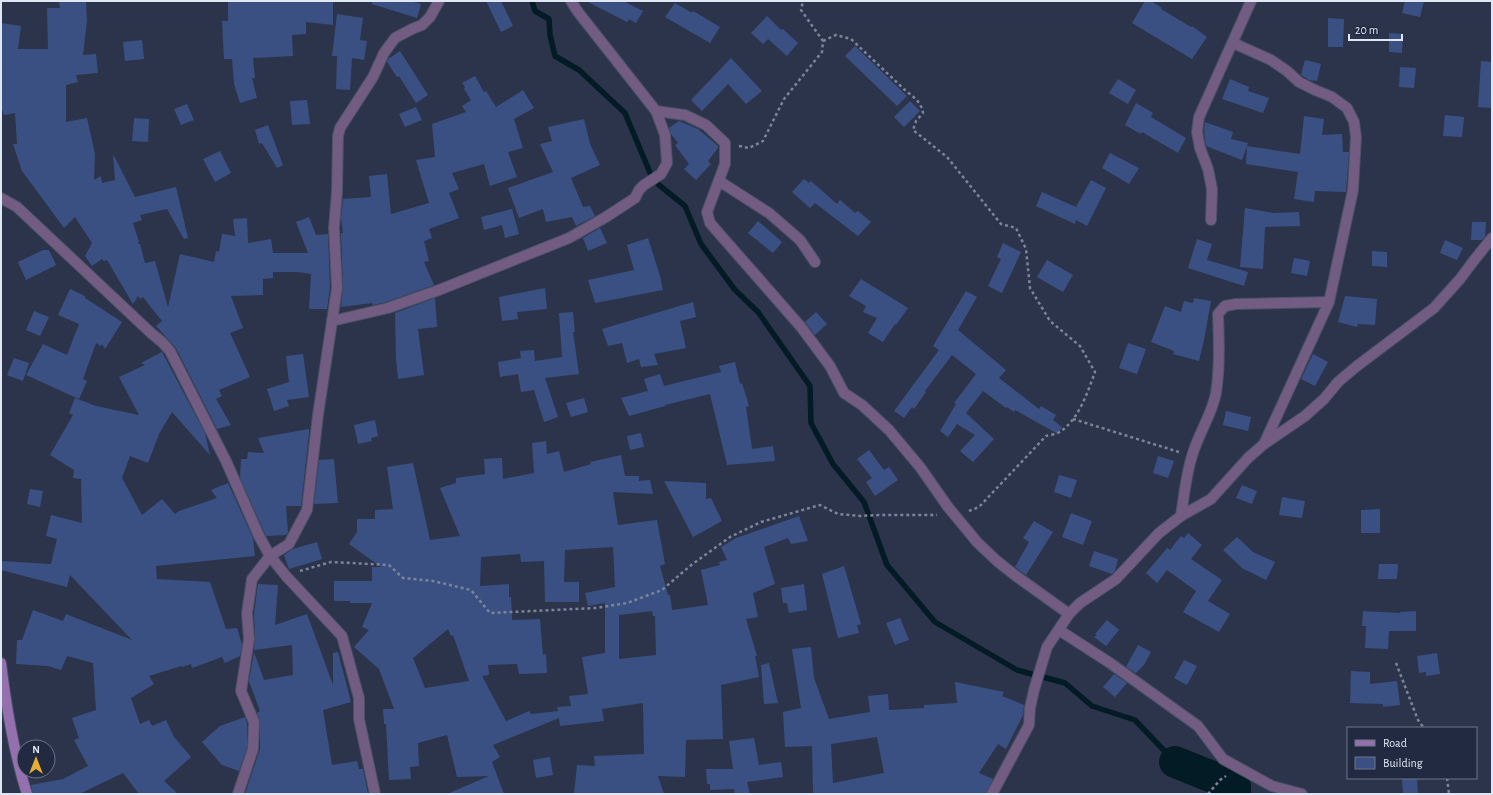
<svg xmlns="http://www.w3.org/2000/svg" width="1493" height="795" font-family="'Alegreya Sans',sans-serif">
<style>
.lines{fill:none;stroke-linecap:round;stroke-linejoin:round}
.stream{stroke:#031b24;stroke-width:5.5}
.river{stroke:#031b24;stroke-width:32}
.building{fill:#3b5082;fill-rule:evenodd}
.street-casing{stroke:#485066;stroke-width:12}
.secondary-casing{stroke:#485066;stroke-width:12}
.path{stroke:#7c8497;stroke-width:2.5;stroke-dasharray:3 3;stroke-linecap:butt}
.street{stroke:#725c82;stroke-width:10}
.secondary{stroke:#9470ae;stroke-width:10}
</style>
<rect width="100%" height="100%" fill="#2b344b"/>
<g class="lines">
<!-- stream -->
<path class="stream" d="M532,1L535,11L549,19L550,35L555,56L579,70L625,113L651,175L659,185L685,206L701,244L735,290L758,312L810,386L811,423L833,464L864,502L887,565L935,622L1017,670L1065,683L1092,706L1135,720L1175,762"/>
<!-- river -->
<path class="river" d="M1175,762L1235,786V794"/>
</g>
<!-- building -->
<g class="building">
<path d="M62,1H86L87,21L83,55L96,54L98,73L76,75L78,82L66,85V122L87,118L95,154L94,180L101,176L102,183L115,180L113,154L135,197L176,187L188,238L184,239L167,209L140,215L142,220L133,223L139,242L137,243L140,244L145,263L155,261L168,307L180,254L214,262L216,251L219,252L222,234L235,236L233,219L247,218L248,243L271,239L273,253H308L296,222L309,217L316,235L328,234L330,288L327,309H309L311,274L297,272H273V278L263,279V295L231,296L243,328L230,333L250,377L219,390L222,396L216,399L231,425L217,429L176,348L156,326L162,321L143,297L140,299L138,296L133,304L107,260L104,261L102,259L92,266L85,256L92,243L75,217L64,228L22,171L13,144H17L15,113L4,115L1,107V23L21,26L18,49H48L47,8H60L59,2H62Z"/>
<path d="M228,1H333V25L306,22V34L292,35L293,56L253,58L255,78H252L257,98L240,103L234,84L232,59H224L222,21H228Z"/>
<path d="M372,1H410L421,4L417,18L372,4Z"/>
<path d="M486,1H501L513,26L501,32Z"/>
<path d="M586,1H623L643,11L636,23L629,19L627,22Z"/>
<path d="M1145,1H1151L1162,8L1161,9L1191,27L1192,26L1207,37L1192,59L1132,23Z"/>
<path d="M1405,1H1424L1420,17L1402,13Z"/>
<path d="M675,3L692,13L693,11L720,27L710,43L665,17Z"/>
<path d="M337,14L363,18L360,40L367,41L364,60L352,58L350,90L336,89L337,56H332Z"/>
<path d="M767,16L781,30L783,29L798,43L787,56L768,39L763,44L751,33Z"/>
<path d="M1328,18L1344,19L1343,47H1328Z"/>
<path d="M1389,33L1403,34L1402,53L1389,52Z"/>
<path d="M142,40L144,59L125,61L123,42Z"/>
<path d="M855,46L907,96L897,106L845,56Z"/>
<path d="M400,51L428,95L416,103L399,76L397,77L387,62L388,59Z"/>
<path d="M731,58L762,91L746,104L728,84L702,111L691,100Z"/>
<path d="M1305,60L1321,64L1317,81L1309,80L1301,75Z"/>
<path d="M1481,61L1492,62V108L1478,107Z"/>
<path d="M1400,67L1416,68L1414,88L1399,87Z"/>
<path d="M475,76L484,92L486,91L496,107L523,90L534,108L514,119L523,148L508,152L517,177L490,186L484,164L452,173L459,189L449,193L459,218L429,229L432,238L424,241L429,261L424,262L434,285L386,302L373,305L372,303L341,307L343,288L341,233H343L341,218L343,199L371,197L369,176L387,174L391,214L429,203L416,160L435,157L432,124L466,112L462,106L471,100L464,89L465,87L462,83Z"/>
<path d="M1118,79L1136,90L1128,104L1109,93Z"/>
<path d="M1230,79L1249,87L1248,91L1269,98L1263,113L1222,99Z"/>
<path d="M307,100L310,124L292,125L290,101Z"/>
<path d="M910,101L920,111L904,127L894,117Z"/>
<path d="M1136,103L1153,113L1151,117L1186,138L1178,153L1142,132L1141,134L1125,125Z"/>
<path d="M187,104L194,120L181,125L174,109Z"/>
<path d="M416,107L422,120L405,127L399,114Z"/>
<path d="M1445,115L1464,117L1462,137L1443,136Z"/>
<path d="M1304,116L1324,119L1322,135L1342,134L1343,152H1349L1346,192L1315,191L1314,202L1294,199L1298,172L1246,164L1247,146L1300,154Z"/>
<path d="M134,118L149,119L148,142L132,141Z"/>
<path d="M584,119L590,144L600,165L571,178L583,207L590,206L595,216L576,226L572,217L546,222L543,209L519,218L508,188L553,172L540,144L552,141L548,127Z"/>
<path d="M679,121L698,129L718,146V148L708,161L711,164L696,180L684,169L689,164L675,145L678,143L671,134L669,128Z"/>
<path d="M1205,122L1233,132L1231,139L1248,143L1242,160L1206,146L1204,132Z"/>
<path d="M268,125L283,165L277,168L262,143L259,144L255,130Z"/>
<path d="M220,151L231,173L215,182L203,159Z"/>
<path d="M1110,153L1139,168L1129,184L1102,168Z"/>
<path d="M804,179L809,183L811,181L837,204L840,200L855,213L858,211L871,222L858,236L815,203L810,208L792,192Z"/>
<path d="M1091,180L1106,188L1087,226L1076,220L1075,224L1036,206L1042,192L1076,207Z"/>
<path d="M1245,208L1273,213L1299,212L1300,226L1265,227L1263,269L1240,267Z"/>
<path d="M512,209L519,234L505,238L502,225L484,230L481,217Z"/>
<path d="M758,221L782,242L773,253L748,233Z"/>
<path d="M1472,222H1486L1485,237L1482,240H1471Z"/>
<path d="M600,228L607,243L588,251L583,238Z"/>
<path d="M648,238L660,276L663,290L595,303L588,280L634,270L627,245Z"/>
<path d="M1197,239L1212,244L1207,260L1248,272L1244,286L1188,268Z"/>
<path d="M1445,240L1463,248L1457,260L1440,253Z"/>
<path d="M1003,243L1021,252L1002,293L988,286L1001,259L997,257Z"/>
<path d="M43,250H49L56,265L26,280L18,262Z"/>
<path d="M1372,251L1387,252V267L1372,266Z"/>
<path d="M1294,258L1310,261L1307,276L1291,273Z"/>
<path d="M1047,260L1073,275L1063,292L1037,277Z"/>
<path d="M861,279L908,308L896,325L895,324L883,342L868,333L877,318L863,312L866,306L849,296Z"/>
<path d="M545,288L547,309L517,312L518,319L502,321L499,297Z"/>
<path d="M70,289L85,296V298L122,322L105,349L102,344L101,346L96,343L83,379L87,381L79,399L26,375L43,344L67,355L79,324L58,315Z"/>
<path d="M966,291L977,297L958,330L1006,370L999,378L1039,409L1041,406L1056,415L1053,420L1062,427L1058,434L1015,410L1014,412L1007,407L1006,408L983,391L966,413L994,439L973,462L960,451L975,435L957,424L948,437L940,431L956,404L954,403L976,374L952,355L925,391L926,392L914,409L912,407L904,418L894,411L939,350L933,346Z"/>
<path d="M1345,296L1377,299L1375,325L1358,324L1357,327L1338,322Z"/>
<path d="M435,298L437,327L418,329L424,375L398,379L396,358L395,313Z"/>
<path d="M1194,298L1211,301L1204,340L1199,361L1173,354L1174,351L1151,342L1165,306L1181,312L1184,301L1193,303Z"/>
<path d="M693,302L696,317L680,321L686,348L654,354L658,365L641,367L639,359L627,363L622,343L608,346L602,329Z"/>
<path d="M34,311L49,317L40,336L26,330Z"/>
<path d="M573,312L575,332H573L579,374L545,378L558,417L544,422L534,390L521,392L518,374L500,377L498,362L521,358L520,351L534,350L535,361L562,357L559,313Z"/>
<path d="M816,312L827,324L815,335L805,322Z"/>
<path d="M1128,343L1146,349L1137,374L1119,368Z"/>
<path d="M162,352L205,433L210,455L172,412L159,434L148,463L130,456L122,478L142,515L162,499L175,514L179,511L217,498L211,490L228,483L253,538L255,556L156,566L157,579L210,582L226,629L237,628L242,645L240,656L225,663L222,657L192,668L191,664L182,667L181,666L149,676L154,684L131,698L140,724L149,720L152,726L166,720L174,737L191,757L164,781L178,794H139L123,773L79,794H33L31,785L63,779L88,766L74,740L79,738L72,718L96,710L93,663L67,656L61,670L48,666L16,664L17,640H22L33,610L63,621L66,614L132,640L70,575L67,587L1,570V561L51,564L57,539L46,536L51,515L82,523L81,479L73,478L74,470L50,455L73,415L69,413L75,398L96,406L139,415L119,377L145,365L141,363Z"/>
<path d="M303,354L309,397L287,400L289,406L274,411L267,389L289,382L286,356Z"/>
<path d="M1313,354L1328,362L1315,386L1301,379Z"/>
<path d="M14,358L29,363L23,381L7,375Z"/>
<path d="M735,362L740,384L742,383L749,406L746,407L752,449L773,446L775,461L727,465L710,394L665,405V406L629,416L621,398L648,391L644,379L660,374L664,386L721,372L719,366Z"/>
<path d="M584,398L588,412L571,417L566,403Z"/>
<path d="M1226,411L1251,417L1248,431L1223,425Z"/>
<path d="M375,420L378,436L371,438L372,441L358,444L354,425Z"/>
<path d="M309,429V433L301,506H286L288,533L286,535L266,536L240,478L241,459H247L248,452L264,453L258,438Z"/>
<path d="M641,433L644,447L630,450L627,436Z"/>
<path d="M546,441L547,454L559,451L564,472L591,464L590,462L621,455L625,476H639V481L650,480L653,494L613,492L618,525L657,520L665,564L660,566L668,595H670L672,610L708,605L701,570L720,565L719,562L727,560L721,547L736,538L799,516L808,541L791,544L788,538L764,547L775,584L753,593L758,617L746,619L757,656H755L759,677L721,685L723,739L686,740L685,777L658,776L664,794H574L577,765L595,766L594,756L644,754L643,703L602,709L604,721L560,726L559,718L493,745L500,757L492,762L504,794H447L489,776L457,777L447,735L418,743L419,766L410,767L411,779L389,780L386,724H384L383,709H394L379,669L354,647L369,630L362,627L372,603H350V601H334V581H372V567H381L349,544L357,532V519H375V510L393,509L387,467L413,463L430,540L460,536L440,488L456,483V478L485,474L484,459L502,458L503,479L534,473L532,443ZM613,547L615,587L585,593L588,606L605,603V653L582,657L588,694L569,696L571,706L557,707L558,711L531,714L529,711L506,721L482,676L489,675L488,665L517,664L519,674L547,673L546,654L543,655L540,619L512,620L511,597H509V584L480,586L481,557L520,554L521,562L544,561L545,602H579V582H564L565,550ZM652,611L653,616H655L656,655L619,659V615ZM448,629L451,636L453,635L469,681L425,688L413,658Z"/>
<path d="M869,450L884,470L889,467L898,480L875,496L866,482L872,478L857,459Z"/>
<path d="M1158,456L1174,461L1168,478L1153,473Z"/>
<path d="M334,459L338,503L314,504L319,460Z"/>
<path d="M1059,475L1077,480L1071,498L1054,492Z"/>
<path d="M664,481L706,483V499L711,498L722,521L693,537Z"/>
<path d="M1242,485L1257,491L1252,504L1236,498Z"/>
<path d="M30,489L43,491L40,507L27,504Z"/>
<path d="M1282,497L1305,501L1302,518L1279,515Z"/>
<path d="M1380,509V533H1361V510Z"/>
<path d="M1071,513L1092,521L1083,545L1062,537Z"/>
<path d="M1034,521L1053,532L1026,575L1015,567L1029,542L1023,538Z"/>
<path d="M1188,533L1202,545L1191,559L1222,580L1208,601L1230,614L1219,632L1183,612L1196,591L1167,570L1157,583L1146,573L1167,548L1170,550L1181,536L1184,538Z"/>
<path d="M1237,537L1253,552L1275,562L1266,580L1242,568L1223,550Z"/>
<path d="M317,542L322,559L289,569L284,555L293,549Z"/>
<path d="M1094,551L1118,559L1115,571L1112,574L1089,566Z"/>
<path d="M1379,564H1398L1397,579H1378Z"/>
<path d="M844,566L861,624L857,625L859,633L838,638L822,574Z"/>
<path d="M258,584L278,585L275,625L307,614L333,685V653L338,652L351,702L323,710L332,765L357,761L359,769H363L368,794H245L260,749V722L257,713L260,711L249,681L254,652L264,680L293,675L292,645L254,650L255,638L254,613Z"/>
<path d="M804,584L807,610L789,613L787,603H783L781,588Z"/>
<path d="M1363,611L1400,613V612L1416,611V631H1389L1388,649L1365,648L1366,626H1362Z"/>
<path d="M900,618L909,640L895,645L886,623Z"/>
<path d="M1107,620L1119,630L1106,646L1094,637L1097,635L1095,634Z"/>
<path d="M1138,645L1151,652L1144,665L1136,673L1126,667Z"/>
<path d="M811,647L814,678L829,719L870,712L868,696L888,694L889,710L924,708V705L957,703L955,682L1004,692L1002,696L1024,705L1023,715L1006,749L998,744L979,773L993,779L986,794H813L812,746L785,747L783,712L801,708L792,649ZM877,737L884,773L833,783L831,744Z"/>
<path d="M1437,653L1440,674L1426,676V672L1419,673L1417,656Z"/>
<path d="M1184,660L1197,666L1187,685L1174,678Z"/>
<path d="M769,663L778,703L764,704L761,665Z"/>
<path d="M1351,671L1370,672V684L1397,681L1400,705L1383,707V704L1350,703Z"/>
<path d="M1114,674L1127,683L1115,697L1103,687Z"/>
<path d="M245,717L247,723V748L239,771L222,765L202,742L220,726Z"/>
<path d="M754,738L759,765L781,762L783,777L747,782L750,794H735L734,789L710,790V784H707L706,769H733L729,741Z"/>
<path d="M550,757L553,775L536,778L533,760Z"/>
<path d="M1402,778H1417L1418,794H1403Z"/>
</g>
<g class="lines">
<!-- street casing -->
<g class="street-casing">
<g id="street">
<path d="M1233,43L1271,60L1287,71L1299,82L1315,90L1332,97L1347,108L1354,122L1356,137L1353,190L1329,302L1264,444"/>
<path d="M656,111L685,115L706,125L725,143V164L707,212L710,223L801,327L830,366L844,393L862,405L889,430L920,467L948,507L977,542L997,561L1016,576L1069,614"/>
<path d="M719,181L769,213L800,240L815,262"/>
<path d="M1,198L17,207L151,333L162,342L170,351L226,461L259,536L270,556L286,576L342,636L359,698V719L375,794"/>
<path d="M1211,220L1212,189L1208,169L1200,148L1197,132L1199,117L1251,1"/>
<path d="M332,321L388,308L439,290L569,238L606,217L635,198L639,190L644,185L661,174L667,163L665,135L656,111L578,12L571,1"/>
<path d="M1181,516C1184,496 1186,475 1192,456C1198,434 1212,415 1216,393C1220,367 1219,340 1218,314L1225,306L1236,304L1329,302"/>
<path d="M1059,630L1110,663L1198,726L1223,759L1272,786L1302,794"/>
<path d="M238,794L253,749L254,722L241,691L249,639L247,613L252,579L270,556L289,544L307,510L318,415L337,288L334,228L337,192L338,136L340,128L373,77L384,53L395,38L412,29L422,25L430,17L439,1"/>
<path d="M992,794L1029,725L1030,708L1034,690L1047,647L1069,614L1080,603L1116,579L1159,533L1181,516L1211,499L1248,458L1264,444L1305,416L1324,399L1338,382L1357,366L1434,308L1460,279L1475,259L1492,238"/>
</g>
</g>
<!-- secondary casing -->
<g class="secondary-casing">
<path id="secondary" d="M1,663C6,704 14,754 27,794"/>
</g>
<!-- path -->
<g class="path">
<path d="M823,41L836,35L851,39L905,90L917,100L922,108L923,113L916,121L913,130L947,157L1001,224L1016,228L1026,249L1030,288L1050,321L1080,346L1095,372C1088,391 1079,419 1061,431C1057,434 1050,435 1046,436L979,507L969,511"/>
<path d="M739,146L749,148L763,141L784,99L822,52L823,41L801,10L803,1"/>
<path d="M1073,419L1179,452"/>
<path d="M300,571L331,562L389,565L403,578L433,581L471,590L490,613L596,608L627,603L662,590L690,566L730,537L761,522L820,505L838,514L860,516L879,515H937"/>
<path d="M1396,663L1418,720L1424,728"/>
<path d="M1447,778L1449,794"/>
<path d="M1208,794L1220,780L1226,776"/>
</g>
<!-- street -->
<use href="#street" class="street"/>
<!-- secondary -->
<use href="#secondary" class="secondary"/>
</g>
<!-- border -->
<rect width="1493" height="795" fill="none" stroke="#dfe6f4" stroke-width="4"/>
<!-- legend -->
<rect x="1347" y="727" width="130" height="52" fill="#212a40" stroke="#6d7588"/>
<rect x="1355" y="740" width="20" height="6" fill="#9470ae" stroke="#6d7588"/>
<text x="1383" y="747" font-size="12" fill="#dfe6f4">Road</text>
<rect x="1355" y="757" width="20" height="12" fill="#3b5082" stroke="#6d7588"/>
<text x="1383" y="767" font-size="12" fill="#dfe6f4">Building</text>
<!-- north arrow -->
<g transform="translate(36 759)"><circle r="19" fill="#212a40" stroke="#6d7588"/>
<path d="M0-3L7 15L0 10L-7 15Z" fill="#e6ad36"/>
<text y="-6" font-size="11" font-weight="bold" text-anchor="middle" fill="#dfe6f4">N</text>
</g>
<!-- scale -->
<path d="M1349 34v6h53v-6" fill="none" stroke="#dfe6f4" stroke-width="2"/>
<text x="1355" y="34" font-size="12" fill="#dfe6f4" stroke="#212a40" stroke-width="3" paint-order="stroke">20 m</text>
</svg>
